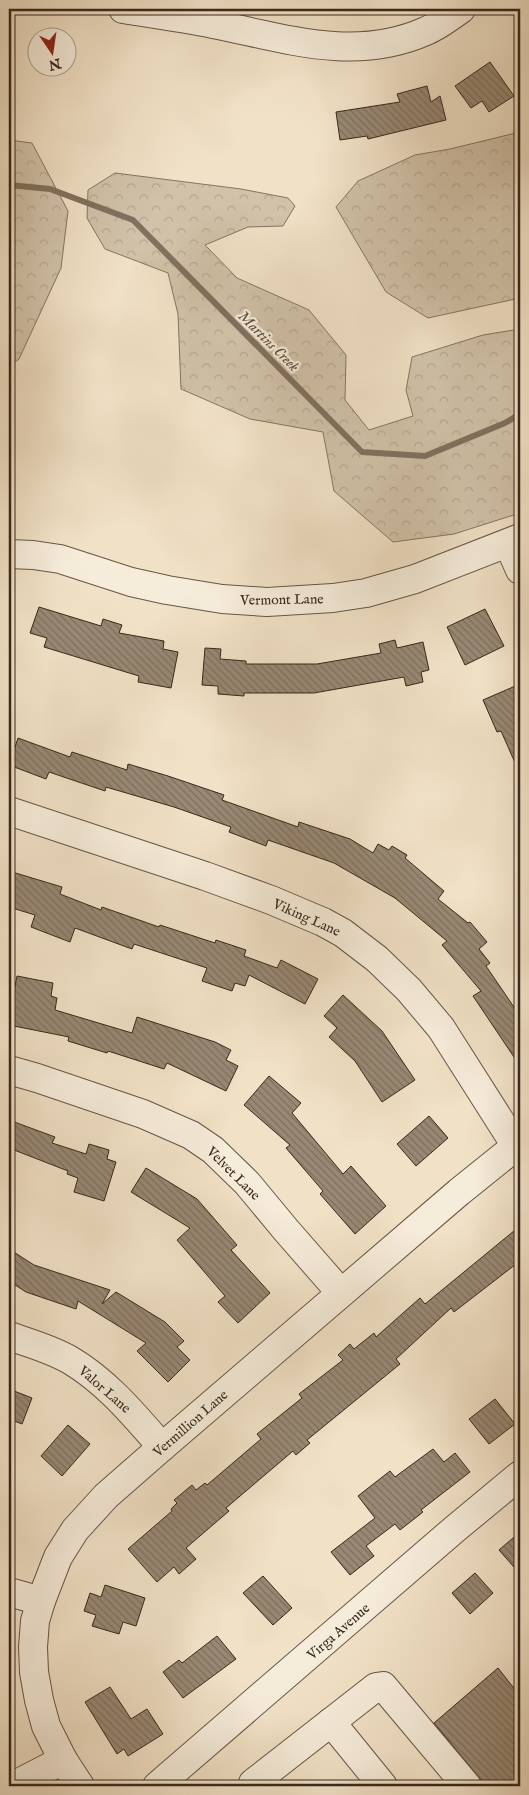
<svg xmlns="http://www.w3.org/2000/svg" width="529" height="1795" font-family="'IM FELL English',serif">
<style>
.forest{fill:url(#forest-crowns);stroke:#847562}
.lines{fill:none;stroke-linecap:round;stroke-linejoin:round}
.stream{stroke:#81715f;stroke-width:6}
.building{fill:url(#building-back-hatch);stroke:#37281b}
.minor-casing{stroke:#665646;stroke-width:30}
.minor{stroke:#f6ecda;stroke-width:28}
.labels{text-anchor:middle;stroke-width:4.5;stroke-linejoin:round;paint-order:stroke}
.street-label{font-size:14px;fill:#37281b;stroke:#f6ecda}
.water-label{font-size:15px;font-style:italic;fill:#5c4d3d;stroke:#f6ecda}
</style>
<defs>
<pattern id="forest-crowns" width="20" height="18" patternUnits="userSpaceOnUse" patternTransform="scale(1.25)"><rect width="20" height="18" fill="#d1c2a9"/><path d="M2 6a3 3 0 1 1 6 0M12 15a3 3 0 1 1 6 0" fill="none" stroke="#b4a791"/></pattern>
<pattern id="building-back-hatch" width="6" height="6" patternUnits="userSpaceOnUse" patternTransform="scale(1.25)"><rect width="6" height="6" fill="#988874"/><path d="M-1 5l2 2M0 0l6 6M5-1l2 2" fill="none" stroke="#7d6f5e"/></pattern>
</defs>
<rect width="100%" height="100%" fill="#f1e1c6"/>
<filter id="stains"><feTurbulence type="fractalNoise" baseFrequency=".004" numOctaves="4"/><feColorMatrix values="0 0 0 0 .2 0 0 0 0 .09 0 0 0 0 .02 0 0 0 .5 -.17"/></filter>
<radialGradient id="worn" r=".72"><stop offset=".6" stop-color="#630" stop-opacity="0"/><stop offset="1" stop-color="#630" stop-opacity=".3"/></radialGradient>
<!-- forest -->
<g class="forest">
<path d="M520,132V298L428,318L386,292L336,207L358,181L415,155L450,149Z"/>
<path d="M9,140L32,143L68,211L61,268L19,359L9,367Z"/>
<path d="M115,173L241,189L288,198L295,206L283,226L248,227L205,245L237,278L309,310L346,355L345,400L369,430L413,416L406,390L412,357L483,335L520,329V513L454,534L393,542L334,491L323,432L250,419L181,389L178,314L168,273L105,249L87,218L88,190Z"/>
</g>
<g class="lines">
<!-- stream -->
<path class="stream" d="M9,185L50,189L133,220L362,452L425,456L505,423L520,414"/>
</g>
<!-- building -->
<g class="building">
<path d="M490,62L514,96L489,112L482,101L471,108L455,86Z"/>
<path d="M427,86L431,102L440,96L446,120L368,139L367,136L340,140L336,112L400,102L397,94Z"/>
<path d="M39,607L101,626L103,619L122,625L119,633L164,641L163,649L178,652L171,688L138,682L139,676L44,647L47,638L30,633Z"/>
<path d="M485,609L504,646L465,665L447,627Z"/>
<path d="M395,640L397,648L423,642L429,670L421,672L423,682L406,686L404,677L314,693H244V696L218,694V686L202,685L205,648L221,649L220,659L246,661V664H317L381,653L379,644Z"/>
<path d="M520,684V774L501,731L497,732L483,700Z"/>
<path d="M18,738L70,757L72,752L127,770L128,764L168,776L224,795L222,800L298,827L299,822L350,839L373,853L378,844L389,850L392,846L407,855L405,858L444,891L438,899L468,923L470,922L487,942L479,949L490,963L486,966L520,1016V1066L473,996L481,991L442,945L447,941L395,898L334,863L268,840L266,846L229,832L231,827L174,807L106,787L105,791L49,772L46,779L9,765Z"/>
<path d="M9,871L62,887L60,894L101,910L102,907L159,927L160,925L215,943L216,940L246,950L244,956L277,968L281,960L318,979L305,1004L249,975L245,986L235,983L232,991L202,981L207,968L134,944L132,949L75,928L70,942L31,927L35,915L9,907Z"/>
<path d="M17,976L53,983L51,996L57,998L55,1010L132,1033L137,1017L215,1042L231,1050L226,1060L238,1066L226,1091L167,1063L164,1069L108,1051L107,1053L68,1041L69,1037L9,1025V1017Z"/>
<path d="M343,995L382,1031L415,1080L382,1102L355,1061L329,1037L337,1028L324,1016Z"/>
<path d="M269,1076L301,1103L292,1113L343,1174L351,1166L386,1206L355,1234L320,1194L323,1191L286,1148L290,1145L244,1105Z"/>
<path d="M429,1116L448,1138L416,1166L397,1144Z"/>
<path d="M9,1120L55,1137L52,1143L86,1154L89,1144L109,1150L107,1159L116,1162L104,1201L74,1192L78,1178L67,1174L68,1171L9,1148Z"/>
<path d="M146,1168L197,1199L237,1245L231,1250L270,1293L238,1323L218,1302L225,1296L177,1240L190,1228L131,1192Z"/>
<path d="M520,1226V1261L454,1312L451,1308L396,1359L400,1364L307,1440L310,1443L296,1455L293,1451L226,1508L229,1511L186,1548L196,1559L179,1574L174,1567L157,1582L128,1549L172,1511L171,1509L177,1503L174,1500L192,1485L196,1490L205,1483L207,1485L261,1439L257,1434L302,1398L299,1394L343,1360L338,1355L350,1344L354,1349L374,1333L376,1337L420,1298L425,1304Z"/>
<path d="M9,1249L34,1265L110,1290L102,1304L116,1292L165,1322L184,1341L177,1347L190,1360L168,1382L137,1351L146,1343L78,1301L76,1309L26,1292L9,1281Z"/>
<path d="M9,1389L32,1398L22,1424L9,1419Z"/>
<path d="M495,1399L515,1424L489,1444L469,1419Z"/>
<path d="M68,1425L90,1444L62,1476L41,1456Z"/>
<path d="M433,1449L444,1462L455,1453L470,1472L421,1510L423,1512L400,1530L395,1524L366,1546L374,1556L350,1575L331,1552L375,1518L358,1496L390,1471L395,1477Z"/>
<path d="M520,1532V1574L499,1550Z"/>
<path d="M475,1573L493,1593L470,1614L452,1593Z"/>
<path d="M263,1576L292,1608L273,1625L243,1593Z"/>
<path d="M105,1585L145,1598L136,1626L123,1622L119,1634L92,1626L96,1615L84,1611L90,1593L101,1597Z"/>
<path d="M217,1636L236,1659L183,1698L163,1672L179,1660L182,1663Z"/>
<path d="M498,1668L520,1696V1786H486L434,1723Z"/>
<path d="M110,1687L131,1719L147,1709L163,1734L128,1756L124,1749L117,1754L85,1702Z"/>
</g>
<g class="lines">
<!-- minor casing -->
<g class="minor-casing">
<g id="minor">
<path d="M123,9C153,14 183,18 213,24C285,38 354,63 426,31C438,26 450,17 461,9"/>
<path d="M508,543L520,570"/>
<path d="M9,554L33,555L60,559L131,582L167,590L222,599L267,602L333,598L366,593L415,579L520,538"/>
<path d="M9,811L205,876L271,900L323,922L343,933L377,959L409,990L441,1028L516,1146"/>
<path d="M9,1070L37,1078L143,1114L191,1135L213,1150L247,1183L286,1230L341,1293"/>
<path d="M9,1336C29,1343 51,1349 70,1360C107,1382 134,1415 162,1447"/>
<path d="M9,1592L41,1601"/>
<path d="M331,1722L383,1786"/>
<path d="M253,1783L376,1687L383,1686L467,1786"/>
<path d="M13,1786L63,1760"/>
<path d="M80,1786L63,1760L46,1726L39,1700L34,1672L33,1647L35,1621L41,1601L58,1557L75,1530L106,1496L162,1447L459,1192L520,1143"/>
<path d="M157,1786L456,1528L520,1475"/>
</g>
</g>
<!-- minor -->
<use href="#minor" class="minor"/>
</g>
<g class="labels">
<!-- street labels -->
<g class="street-label">
<text transform="translate(282 599) rotate(-1)" y="5">Vermont Lane</text>
<text transform="translate(307 917) rotate(24)" y="5">Viking Lane</text>
<text transform="translate(234 1173) rotate(45)" y="5">Velvet Lane</text>
<text transform="translate(105 1389) rotate(41)" y="5">Valor Lane</text>
<text transform="translate(190 1423) rotate(-41)" y="5">Vermillion Lane</text>
<text transform="translate(338 1631) rotate(-41)" y="5">Virga Avenue</text>
</g>
<!-- water labels -->
<g class="water-label">
<text transform="translate(269 341) rotate(45)" y="5">Martins Creek</text>
</g>
</g>
<!-- margin -->
<rect width="529" height="1795" fill="none" stroke="#f1e1c6" stroke-width="30"/>
<rect x="10" y="10" width="509" height="1775" fill="none" stroke="#37281b" stroke-width="2.5"/>
<rect x="15" y="15" width="499" height="1765" fill="none" stroke="#37281b"/>
<!-- north arrow -->
<g transform="translate(52 52) rotate(167)"><circle r="24" fill="#f6ecda" stroke="#aa9e8e"/>
<path d="M0-4L9 19L0 12L-9 19Z" fill="#8f2418"/>
<text y="-8" font-size="14" font-weight="bold" text-anchor="middle" fill="#37281b">N</text>
</g>
<rect width="100%" height="100%" filter="url(#stains)"/>
<rect width="100%" height="100%" fill="url(#worn)"/>
</svg>
